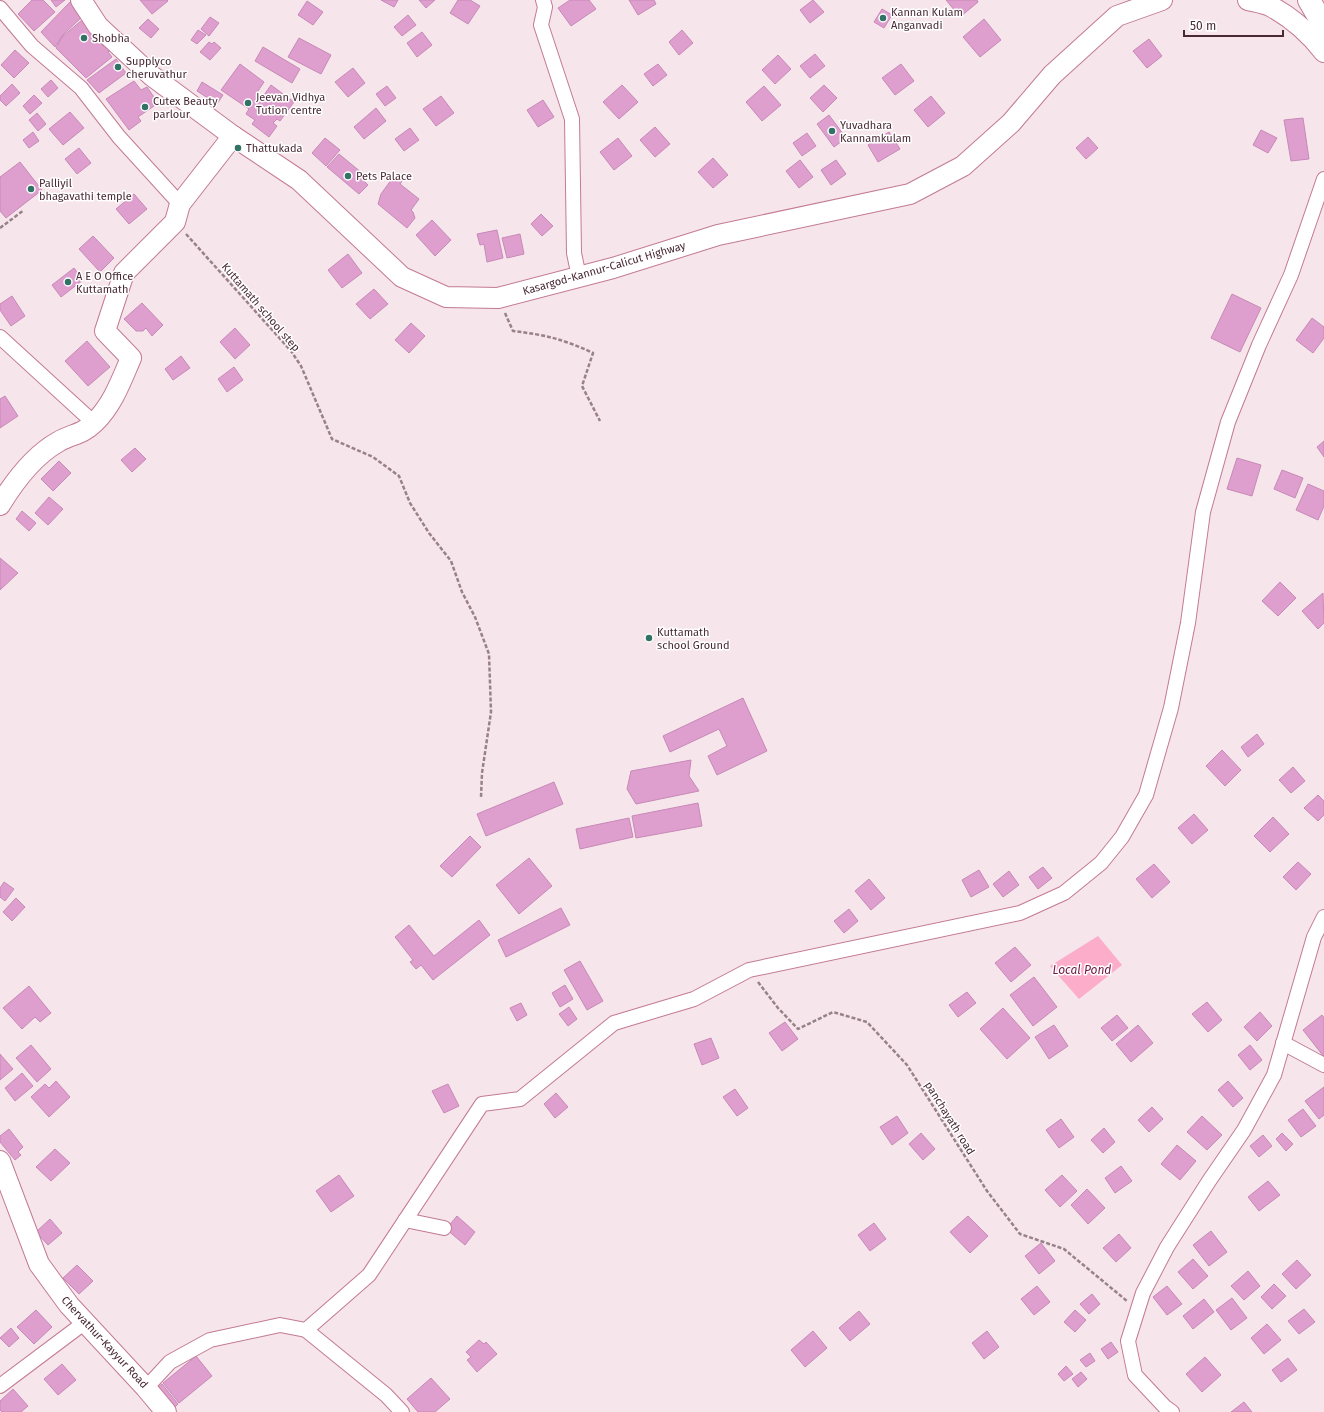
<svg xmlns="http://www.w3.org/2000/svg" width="1324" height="1412" font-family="'Fira Sans',sans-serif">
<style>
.water{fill:#fbadc9}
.building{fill:#df9fce;stroke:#c789b7}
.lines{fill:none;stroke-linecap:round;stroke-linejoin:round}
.minor-casing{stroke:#c37a95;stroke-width:16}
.secondary-casing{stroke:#c37a95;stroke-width:22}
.trunk-casing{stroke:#c37a95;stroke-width:24}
.path{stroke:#998189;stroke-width:2.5;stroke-dasharray:4 2;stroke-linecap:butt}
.minor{stroke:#fff;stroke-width:14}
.secondary{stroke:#fff;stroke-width:20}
.trunk{stroke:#fff;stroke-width:22}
.poi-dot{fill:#307263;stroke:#fff;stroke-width:1.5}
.labels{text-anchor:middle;stroke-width:3;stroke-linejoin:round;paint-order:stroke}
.poi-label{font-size:11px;fill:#482935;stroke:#fff;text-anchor:start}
.street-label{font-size:11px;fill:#482935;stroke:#fff}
.water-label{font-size:12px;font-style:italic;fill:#701742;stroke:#fff}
</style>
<rect width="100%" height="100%" fill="#f6e5ea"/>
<!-- water -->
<path class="water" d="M1098,936L1122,965L1079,999L1050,966Z"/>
<!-- building -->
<g class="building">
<path d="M32,0H43L55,12L34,31L18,14Z"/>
<path d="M51,0H65L56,7Z"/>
<path d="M140,0H167L168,1L152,14Z"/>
<path d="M381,0H398L394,7Z"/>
<path d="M419,0H435L426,8Z"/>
<path d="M458,0H470L480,6L468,24L450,13Z"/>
<path d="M570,0H589L596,9L571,26L558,8Z"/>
<path d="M629,0H654L656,4L638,15Z"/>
<path d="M813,0L824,12L810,23L800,10Z"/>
<path d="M946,0H977L978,2L960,17Z"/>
<path d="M71,1L84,15L63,35L55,47L41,32Z"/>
<path d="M307,1L323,12L313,25L298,15Z"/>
<path d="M882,9L892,15L884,28L874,22Z"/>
<path d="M408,15L416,25L402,36L394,27Z"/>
<path d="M210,17L219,23L209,36L201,29Z"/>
<path d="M148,19L159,29L151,38L139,28Z"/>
<path d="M984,19L1001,40L980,57L963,37Z"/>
<path d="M82,20L103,46L107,43L112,49L108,52L112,57L86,78L56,48L62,37Z"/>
<path d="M198,30L206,35L197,44L191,40Z"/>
<path d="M682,30L693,43L679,55L669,42Z"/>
<path d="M422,32L432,45L417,57L407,43Z"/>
<path d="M299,38L331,55L321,74L288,57Z"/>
<path d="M1149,39L1162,56L1147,68L1133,51Z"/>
<path d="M209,42L212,44L214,42L221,48L210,60L200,52Z"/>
<path d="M263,47L300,69L292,83L255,61Z"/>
<path d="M15,50L29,63L14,78L1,65Z"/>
<path d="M815,54L825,66L810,78L800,66Z"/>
<path d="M778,55L791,69L775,84L762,70Z"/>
<path d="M116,59L126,73L99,93L87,80Z"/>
<path d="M240,64L264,82L256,94L262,98L271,85L294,102L280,121L277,119L273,123L277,126L269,137L252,124L255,120L246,114L249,109L221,90Z"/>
<path d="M658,64L667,75L653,86L644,74Z"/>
<path d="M901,64L914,81L895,95L882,78Z"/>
<path d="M353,68L365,83L348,97L335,82Z"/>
<path d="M51,80L58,88L48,97L41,89Z"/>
<path d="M134,81L141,90L147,87L156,100L152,103L154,106L138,117L141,121L129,130L106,99Z"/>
<path d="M202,82L223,95L217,104L197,91Z"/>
<path d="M12,84L20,93L6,106L0,100V96Z"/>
<path d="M622,85L638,102L619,119L603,102Z"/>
<path d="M824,85L837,98L823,112L810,98Z"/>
<path d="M387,86L396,98L385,106L376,94Z"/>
<path d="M764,86L781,105L762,121L746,102Z"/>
<path d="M34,95L42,103L30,114L23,106Z"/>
<path d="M441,96L454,113L436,126L423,109Z"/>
<path d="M931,96L945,113L928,127L914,110Z"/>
<path d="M543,100L554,117L538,127L527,110Z"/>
<path d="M376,108L386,121L364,139L354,127Z"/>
<path d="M70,112L84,128L63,145L49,129Z"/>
<path d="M37,113L46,124L38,131L29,120Z"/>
<path d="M829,115L846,138L834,147L817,124Z"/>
<path d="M1303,118L1309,159L1291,161L1284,120Z"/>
<path d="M655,127L670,144L655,157L640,140Z"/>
<path d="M410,128L419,140L404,151L395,139Z"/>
<path d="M1261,130L1277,138L1268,153L1253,145Z"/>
<path d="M33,132L39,141L29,148L23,140Z"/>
<path d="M889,132L900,149L878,162L868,145Z"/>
<path d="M807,133L816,146L802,156L793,143Z"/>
<path d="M1088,137L1098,148L1086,159L1076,148Z"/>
<path d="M325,138L340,150L326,166L312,153Z"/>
<path d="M618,138L632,156L614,170L600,152Z"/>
<path d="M79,148L91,163L77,174L65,159Z"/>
<path d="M339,154L362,173L360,177L368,185L359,194L327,167Z"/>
<path d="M713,158L728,175L713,188L698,172Z"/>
<path d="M800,160L813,177L799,188L786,171Z"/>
<path d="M836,160L846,174L831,185L821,170Z"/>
<path d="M20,162L42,190L6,218L0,211V177Z"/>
<path d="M394,176L402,181L400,184L419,199L411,210L413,212L415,218L407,228L378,204L381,194Z"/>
<path d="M134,194L147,209L129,224L116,209Z"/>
<path d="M541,214L553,226L542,236L531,224Z"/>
<path d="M432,220L451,240L435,256L416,235Z"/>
<path d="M497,230L503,258L487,262L484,244L480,245L477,234Z"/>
<path d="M520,234L524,254L507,258L502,238Z"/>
<path d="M93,236L114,258L100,272L79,249Z"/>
<path d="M348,254L362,273L342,288L328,270Z"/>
<path d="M74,268L83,280L61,297L52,285Z"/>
<path d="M374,289L388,304L370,319L356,304Z"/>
<path d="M1232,294L1261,308L1240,352L1211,338Z"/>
<path d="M12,296L25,316L11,326L0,310V304Z"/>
<path d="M142,303L163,325L152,336L146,328L143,331H136L124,319Z"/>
<path d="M1312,318L1324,327V338L1313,353L1296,340Z"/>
<path d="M411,323L425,336L409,353L395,340Z"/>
<path d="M235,328L250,345L235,359L220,342Z"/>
<path d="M87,341L110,367L88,386L65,361Z"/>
<path d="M181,356L190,368L173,380L165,369Z"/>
<path d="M234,367L243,380L227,392L218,379Z"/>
<path d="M5,396L18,416L0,428V399Z"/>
<path d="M1324,441V457L1317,447Z"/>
<path d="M135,448L146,459L132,472L121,460Z"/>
<path d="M1237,458L1261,465L1252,496L1227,489Z"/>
<path d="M59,461L71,473L53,491L41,479Z"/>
<path d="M1282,470L1303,478L1295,498L1274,489Z"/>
<path d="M1308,484L1324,491V506L1318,520L1296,510Z"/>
<path d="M49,497L63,509L48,525L35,513Z"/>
<path d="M22,511L36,523L29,531L16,519Z"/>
<path d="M0,558L18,573L0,590Z"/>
<path d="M1280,582L1296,598L1278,616L1262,601Z"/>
<path d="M1323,593L1324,623L1318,629L1302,611Z"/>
<path d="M743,698L767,751L717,775L708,756L727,746L719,729L670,752L663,736Z"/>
<path d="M1257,734L1264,744L1248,757L1241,747Z"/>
<path d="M1222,750L1241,770L1225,786L1206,766Z"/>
<path d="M691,760L689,776L699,791L636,804L627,789L631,771Z"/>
<path d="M1293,767L1305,781L1291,793L1279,780Z"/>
<path d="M554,782L563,804L486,836L477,814Z"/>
<path d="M1318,795L1324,801V815L1318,821L1304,808Z"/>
<path d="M698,803L702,826L636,838L632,816Z"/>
<path d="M1194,814L1208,830L1192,844L1178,828Z"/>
<path d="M1273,817L1289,834L1270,852L1254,836Z"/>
<path d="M629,818L633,837L580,849L576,829Z"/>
<path d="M470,836L481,847L452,877L440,866Z"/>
<path d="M529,858L552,886L519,914L496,885Z"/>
<path d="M1298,862L1311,874L1296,890L1283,877Z"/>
<path d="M1154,864L1170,882L1152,898L1136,879Z"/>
<path d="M1043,867L1052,878L1038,889L1029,877Z"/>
<path d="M979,870L989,887L971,897L962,880Z"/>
<path d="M1009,871L1019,885L1003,897L993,884Z"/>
<path d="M869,879L885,898L871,910L855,891Z"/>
<path d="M4,882L14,889L5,901L0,897V888Z"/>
<path d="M16,898L25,907L12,921L3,912Z"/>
<path d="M561,908L570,925L506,957L498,940Z"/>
<path d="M849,909L858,921L844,933L834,921Z"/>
<path d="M479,920L490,935L433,980L421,965L416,969L410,962L413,960L395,937L409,925L434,956Z"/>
<path d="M1015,947L1031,965L1011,982L995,963Z"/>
<path d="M580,961L603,1001L587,1010L564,970Z"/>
<path d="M1034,977L1057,1007L1033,1026L1010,995Z"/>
<path d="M565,985L573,999L560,1007L552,993Z"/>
<path d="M29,986L51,1013L40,1022L35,1017L22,1029L3,1008Z"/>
<path d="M967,992L976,1003L958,1017L949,1005Z"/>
<path d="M1207,1002L1222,1020L1208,1032L1192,1014Z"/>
<path d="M521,1003L527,1015L517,1021L510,1008Z"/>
<path d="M569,1007L577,1019L568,1026L559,1014Z"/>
<path d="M1003,1008L1030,1038L1007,1059L980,1029Z"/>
<path d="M1260,1012L1272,1026L1257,1041L1244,1027Z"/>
<path d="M1117,1015L1128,1028L1112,1041L1101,1028Z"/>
<path d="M1322,1015L1324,1018V1057L1303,1030Z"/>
<path d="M785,1022L798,1039L782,1051L769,1033Z"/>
<path d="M1054,1025L1068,1046L1049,1059L1035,1037Z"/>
<path d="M1138,1025L1153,1043L1131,1062L1116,1044Z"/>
<path d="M711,1038L719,1058L702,1065L694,1044Z"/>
<path d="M31,1045L51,1069L37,1082L16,1058Z"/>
<path d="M1250,1045L1262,1060L1250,1070L1238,1055Z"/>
<path d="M0,1054L13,1069L0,1080Z"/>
<path d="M22,1073L33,1086L15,1101L5,1088Z"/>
<path d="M56,1081L70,1097L49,1117L31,1097L45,1084L49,1088Z"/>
<path d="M1228,1081L1243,1098L1233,1107L1218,1090Z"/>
<path d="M448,1084L459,1106L444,1113L432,1091Z"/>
<path d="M1324,1087V1115L1319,1119L1305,1101Z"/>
<path d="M735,1089L748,1108L737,1116L723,1097Z"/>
<path d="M556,1093L568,1107L555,1118L544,1104Z"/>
<path d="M1152,1107L1163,1119L1149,1132L1138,1120Z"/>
<path d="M1303,1109L1316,1126L1301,1137L1288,1120Z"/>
<path d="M897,1116L908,1133L892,1145L880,1127Z"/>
<path d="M1202,1116L1222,1135L1207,1150L1187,1132Z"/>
<path d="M1061,1119L1074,1137L1059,1148L1046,1130Z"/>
<path d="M1104,1128L1115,1142L1103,1153L1091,1140Z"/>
<path d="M9,1129L23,1147L18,1152L21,1155L15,1160L0,1142V1136Z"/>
<path d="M921,1133L935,1149L923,1160L909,1144Z"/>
<path d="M1282,1133L1293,1144L1286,1151L1276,1139Z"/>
<path d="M1263,1135L1272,1146L1259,1157L1250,1146Z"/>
<path d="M1177,1145L1196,1161L1180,1180L1161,1164Z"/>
<path d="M55,1149L70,1163L51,1181L36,1167Z"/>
<path d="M1121,1166L1132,1181L1115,1193L1105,1178Z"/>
<path d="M339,1175L354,1196L331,1212L316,1191Z"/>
<path d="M1062,1175L1077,1191L1060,1207L1045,1190Z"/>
<path d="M1268,1181L1280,1195L1259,1211L1248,1197Z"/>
<path d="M1087,1189L1105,1208L1088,1224L1071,1205Z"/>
<path d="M457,1216L475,1232L465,1245L446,1229Z"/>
<path d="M968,1216L988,1236L970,1253L950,1232Z"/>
<path d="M50,1219L62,1233L48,1245L36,1232Z"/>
<path d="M874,1223L886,1239L870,1251L858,1235Z"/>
<path d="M1211,1231L1227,1252L1209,1266L1193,1245Z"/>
<path d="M1119,1234L1131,1248L1116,1262L1103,1248Z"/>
<path d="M1041,1243L1055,1261L1039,1274L1025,1256Z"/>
<path d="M1193,1259L1208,1276L1193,1289L1178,1272Z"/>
<path d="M1297,1260L1311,1275L1296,1289L1282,1274Z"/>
<path d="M77,1265L93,1281L79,1294L63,1278Z"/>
<path d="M1248,1271L1260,1286L1244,1300L1231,1286Z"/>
<path d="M1274,1284L1286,1296L1272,1309L1261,1297Z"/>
<path d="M1037,1286L1050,1302L1034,1315L1021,1299Z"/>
<path d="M1167,1286L1182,1304L1167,1315L1153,1297Z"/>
<path d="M1092,1294L1100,1304L1089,1314L1080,1304Z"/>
<path d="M1232,1298L1247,1318L1231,1330L1216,1310Z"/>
<path d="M1204,1299L1214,1312L1193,1329L1183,1316Z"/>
<path d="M1304,1309L1315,1322L1299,1334L1288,1321Z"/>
<path d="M36,1310L52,1327L34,1344L17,1327Z"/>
<path d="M1075,1310L1086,1320L1075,1332L1064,1322Z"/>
<path d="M859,1311L870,1324L850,1341L839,1328Z"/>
<path d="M1267,1324L1281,1340L1264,1354L1251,1338Z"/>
<path d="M11,1328L19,1338L9,1347L0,1338Z"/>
<path d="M813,1331L827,1348L805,1367L791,1350Z"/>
<path d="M987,1331L999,1347L984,1359L972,1343Z"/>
<path d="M479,1340L484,1344L486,1342L497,1354L477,1372L467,1360L471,1357L466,1352Z"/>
<path d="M1111,1342L1118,1352L1108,1359L1101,1349Z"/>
<path d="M1090,1353L1095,1361L1086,1367L1080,1360Z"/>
<path d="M196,1356L212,1376L179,1403L163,1383Z"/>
<path d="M1205,1357L1221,1375L1202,1392L1186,1374Z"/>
<path d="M1288,1358L1297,1370L1281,1382L1272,1370Z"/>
<path d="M62,1364L76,1380L58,1395L44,1379Z"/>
<path d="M1066,1366L1073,1374L1064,1381L1058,1374Z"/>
<path d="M1081,1372L1087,1379L1078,1387L1072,1379Z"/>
<path d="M431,1378L450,1399L435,1412H418L407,1399Z"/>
<path d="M162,1384L178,1404L173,1409L152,1392Z"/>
<path d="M13,1389L28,1406L21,1412H2L0,1410V1401Z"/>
<path d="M1244,1402L1252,1412H1231Z"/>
</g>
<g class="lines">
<!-- minor casing -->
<g class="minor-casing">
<g id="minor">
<path d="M543,0L545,7L541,25L572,119L574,253L579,277"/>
<path d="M0,8L32,46L81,88L119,137L180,204"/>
<path d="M0,337L94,423"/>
<path d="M1283,1043L1324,1065"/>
<path d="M405,1220L444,1228"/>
<path d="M306,1330L386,1395L402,1412"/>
<path d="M0,1386L84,1323"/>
<path d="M146,1388L170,1362L210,1340L280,1325L306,1330L369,1275L482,1104L520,1099L614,1023L694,999L749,970L1020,913L1064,893L1101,863L1122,837L1146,795L1171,708L1188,623L1203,512L1228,422L1259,345L1291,275L1324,179"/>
<path d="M1172,1412L1165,1407L1135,1375L1128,1341L1143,1293L1167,1247L1209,1181L1244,1130L1274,1075L1314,937L1324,917"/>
</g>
</g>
<!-- secondary casing -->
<g class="secondary-casing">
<g id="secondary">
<path d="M81,0L98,26L152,76L233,136L299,180L402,277L446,297L498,298L613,268L718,235L910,194L963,166L1011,123L1052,75L1117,16L1162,0"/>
<path d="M1248,0C1256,2 1265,3 1272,7C1292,18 1310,34 1324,52"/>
<path d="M0,505C14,482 33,456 58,442C71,434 82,435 95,422C113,404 121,381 131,358L105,331L124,273L175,222L180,204L233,136"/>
<path d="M0,1161L39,1264L69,1305L146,1388L166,1412"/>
</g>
</g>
<!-- trunk casing -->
<g class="trunk-casing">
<path id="trunk" d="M1309,0L1324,26"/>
</g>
<!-- path -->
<g class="path">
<path d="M0,228L24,210"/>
<path d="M186,234L291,351L301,366L332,439L373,457L399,476L410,503L429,533L451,561L462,592L475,617L489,654L491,712L482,773L481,797"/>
<path d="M505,313L513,331C546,335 563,339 593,353L582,386L600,421"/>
<path d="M758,982L778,1008L798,1029L833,1012L867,1022L907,1065L987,1191L1020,1234L1064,1249L1127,1301"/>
</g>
<!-- minor -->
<use href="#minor" class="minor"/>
<!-- secondary -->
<use href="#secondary" class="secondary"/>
<!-- trunk -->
<use href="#trunk" class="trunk"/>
</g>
<!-- markers -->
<g class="poi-dot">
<circle cx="883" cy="18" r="4"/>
<circle cx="84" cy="38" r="4"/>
<circle cx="118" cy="67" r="4"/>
<circle cx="248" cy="103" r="4"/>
<circle cx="145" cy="107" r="4"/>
<circle cx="832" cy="131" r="4"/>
<circle cx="238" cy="148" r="4"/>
<circle cx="348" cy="176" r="4"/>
<circle cx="31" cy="189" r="4"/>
<circle cx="68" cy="282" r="4"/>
<circle cx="649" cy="638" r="4"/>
</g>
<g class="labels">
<!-- poi labels -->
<g class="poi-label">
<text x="891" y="16">Kannan Kulam<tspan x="891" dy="13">Anganvadi</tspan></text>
<text x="92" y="42">Shobha</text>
<text x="126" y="65">Supplyco<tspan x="126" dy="13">cheruvathur</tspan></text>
<text x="256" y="101">Jeevan Vidhya<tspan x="256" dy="13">Tution centre</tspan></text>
<text x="153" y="105">Cutex Beauty<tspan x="153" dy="13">parlour</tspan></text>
<text x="840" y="129">Yuvadhara<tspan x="840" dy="13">Kannamkulam</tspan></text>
<text x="246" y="152">Thattukada</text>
<text x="356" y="180">Pets Palace</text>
<text x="39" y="187">Palliyil<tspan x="39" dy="13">bhagavathi temple</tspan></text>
<text x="76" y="280">A E O Office<tspan x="76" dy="13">Kuttamath</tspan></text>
<text x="657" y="636">Kuttamath<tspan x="657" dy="13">school Ground</tspan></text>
</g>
<!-- street labels -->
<g class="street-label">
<text transform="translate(604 268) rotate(-16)" y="4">Kasargod-Kannur-Calicut Highway</text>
<text transform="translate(261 307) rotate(49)" y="4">Kuttamath school step</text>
<text transform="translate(950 1118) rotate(58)" y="4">panchayath road</text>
<text transform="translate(105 1342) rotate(47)" y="4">Chervathur-Kayyur Road</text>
</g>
<!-- water labels -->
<g class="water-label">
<text x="1082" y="974">Local Pond</text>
</g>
</g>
<!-- scale -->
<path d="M1184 30v6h99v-6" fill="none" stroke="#482935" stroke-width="2"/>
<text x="1190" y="30" font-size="12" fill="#482935" stroke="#ffffff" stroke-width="3" paint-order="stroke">50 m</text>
</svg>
